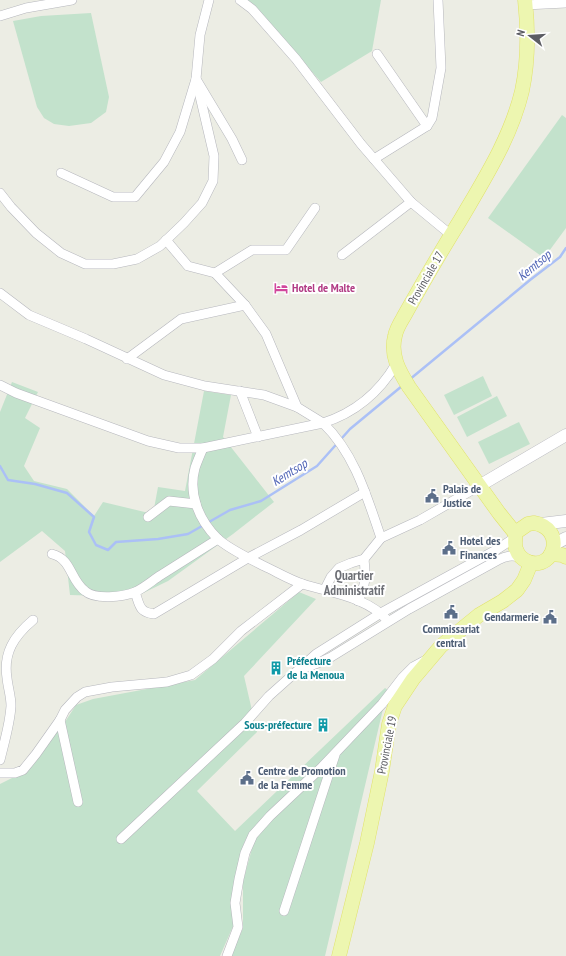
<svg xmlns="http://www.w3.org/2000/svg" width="566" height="956" font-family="'PT Sans Narrow',sans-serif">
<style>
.green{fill:#c3e2cc}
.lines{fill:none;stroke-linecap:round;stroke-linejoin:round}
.stream{stroke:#abc0f6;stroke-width:2.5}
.street-casing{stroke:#b6b7bd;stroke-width:10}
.secondary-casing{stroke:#b8b8bf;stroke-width:13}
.primary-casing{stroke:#e1e268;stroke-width:15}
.street{stroke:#fff;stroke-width:9}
.secondary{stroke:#fff;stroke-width:12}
.primary{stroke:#edf6b0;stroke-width:14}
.labels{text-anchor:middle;stroke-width:4;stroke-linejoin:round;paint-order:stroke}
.street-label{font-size:12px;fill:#5c5d63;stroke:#fff}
.hotel-label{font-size:12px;font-weight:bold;fill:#b23c85;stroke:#fff;text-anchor:start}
.service-label{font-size:12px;font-weight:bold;fill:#4e5e75;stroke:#fff;text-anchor:start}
.culture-label{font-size:12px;font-weight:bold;fill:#0d838f;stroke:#fff;text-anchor:start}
.water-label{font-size:13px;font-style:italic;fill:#5165b6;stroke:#fff}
.neighbourhood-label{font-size:13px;font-weight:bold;fill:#6d6f75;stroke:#fff}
</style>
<rect width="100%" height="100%" fill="#ecede4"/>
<!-- green -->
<g class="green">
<path d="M248,0H381L372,51L321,82Z"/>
<path d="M91,13L109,97L106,112L91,123L69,126L54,124L44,118L37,107L13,21L41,16Z"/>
<path d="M562,115L566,118V228L544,258L488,218Z"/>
<path d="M483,376L492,396L454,415L444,395Z"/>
<path d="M12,382L38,392L25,418L40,428L24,466L34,481L67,489L94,516L103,502L153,514L158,487L185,491L204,391L231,395L223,437L274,502L233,534L168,581L135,597L70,595L65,551L42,531L0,562V412Z"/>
<path d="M497,396L507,416L467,437L457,417Z"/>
<path d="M519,422L530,444L489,464L478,442Z"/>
<path d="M299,592L316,599L244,676L257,732L197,791L235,831L385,688L394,694L383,709L325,956H231L243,928V881L253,845L246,839L243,846L231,902L234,924L220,956H0V784L24,772L63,725L76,705L93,699L195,680Z"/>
</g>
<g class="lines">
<!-- stream -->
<g class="stream">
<path d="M409,380L530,280L560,257L566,248"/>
<path d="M0,466L8,480L35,484L67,493L94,517L89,532L96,545L108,550L116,542L158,539L188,534L230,510L261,501L317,466L350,429L402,386"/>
</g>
<!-- street casing -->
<g class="street-casing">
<g id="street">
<path d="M240,0L252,9L296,59L361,144L411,202L451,235"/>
<path d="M525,5L566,3"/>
<path d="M0,16L26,8L72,0"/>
<path d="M377,54L427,126"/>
<path d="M374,159L427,126L432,118L441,68L438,0"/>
<path d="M61,173L113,197H135L164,162L180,132L196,79L232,139L242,160"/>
<path d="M0,193L11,207L36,233L61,253L85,264H113L137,259L160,246L184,223L202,203L213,181L214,156L196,79L200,35L209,0"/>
<path d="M166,240L188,266L215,273L245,305L266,334L297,407"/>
<path d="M342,255L411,202"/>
<path d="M215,273L252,250H286L315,208"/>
<path d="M0,293L29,315L86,339L164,375L205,386L264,395L297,407L323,423C354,413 379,393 396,364"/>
<path d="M127,359L181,319L245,305"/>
<path d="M0,385L16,393L148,441L179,448H203L323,423C355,454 367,497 381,538L420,520L479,486"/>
<path d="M240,391L258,437"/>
<path d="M203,448C200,455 197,462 195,468C188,494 199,520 217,538C227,548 252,560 264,566C277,572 290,580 303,584C331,593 368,597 388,621"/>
<path d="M148,517L169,501L196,504"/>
<path d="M52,554C72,559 70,580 85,591C95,600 123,597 135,592C144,588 153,580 161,575C180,563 199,551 218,539"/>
<path d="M325,589L331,577L339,568L351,563L364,559L381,538"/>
<path d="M135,592C140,606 139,612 154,614L248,558L301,530L365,492"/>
<path d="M358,601C366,584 366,577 364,559"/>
<path d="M304,668L318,663L331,657L409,609L498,560C506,556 511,555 520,557"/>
<path d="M60,720L78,802"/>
<path d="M0,760C4,743 10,724 11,706C11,696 8,688 7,678C3,653 14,636 33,620"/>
<path d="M0,773H15L23,770L36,754L60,720L65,710L77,697L85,692L112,687L167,682L191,675L213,659L241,631L302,584"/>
<path d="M121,839L245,723L269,696L316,654L381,613L496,550L516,537"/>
<path d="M284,911L335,755"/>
<path d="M227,956L238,927L235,903L239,879L245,853L253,835L270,816L321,768L382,704L402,678L413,667L426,660"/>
</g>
</g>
<!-- secondary casing -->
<g class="secondary-casing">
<g id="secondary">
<path d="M479,486L566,435"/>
<path d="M541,524L566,521"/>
<path d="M555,544L566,538"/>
</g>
</g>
<!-- primary casing -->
<g class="primary-casing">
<g id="primary">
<path d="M534,523C566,528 555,571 529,562C523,560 518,555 516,549C514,544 516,539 515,533L528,524Z"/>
<path d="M515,533L499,513L409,387C399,371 390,355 395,336C396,330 400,323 403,318C422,284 441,251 461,219C485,178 511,137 522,91C528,63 528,28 525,0"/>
<path d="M551,554L562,555L566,557"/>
<path d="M339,956L367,843L382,771L389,724L395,706L413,679L441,646L479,615L503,601L517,590L524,580L531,563"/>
</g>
</g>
<!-- street -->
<use href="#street" class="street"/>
<!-- secondary -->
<use href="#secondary" class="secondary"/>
<!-- primary -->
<use href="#primary" class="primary"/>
</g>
<!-- icons -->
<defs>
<g id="hotel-bare" transform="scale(1.08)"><path d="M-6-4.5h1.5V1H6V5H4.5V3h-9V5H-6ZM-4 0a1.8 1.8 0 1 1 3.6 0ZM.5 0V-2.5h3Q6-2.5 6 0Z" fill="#d1479c" stroke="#fff" stroke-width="2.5" paint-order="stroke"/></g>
<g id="civic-bare" transform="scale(1.08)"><path d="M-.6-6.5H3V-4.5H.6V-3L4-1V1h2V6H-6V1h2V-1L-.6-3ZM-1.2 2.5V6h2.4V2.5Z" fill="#5c6f8a" stroke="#fff" stroke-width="2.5" paint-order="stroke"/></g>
<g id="building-bare" transform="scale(1.08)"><path d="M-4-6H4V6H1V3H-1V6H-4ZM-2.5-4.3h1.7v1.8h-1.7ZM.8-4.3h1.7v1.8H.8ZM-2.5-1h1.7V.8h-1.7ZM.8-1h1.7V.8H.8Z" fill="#0f9aa8" stroke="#fff" stroke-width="2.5" paint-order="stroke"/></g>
</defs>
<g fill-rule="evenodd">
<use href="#hotel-bare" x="281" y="288"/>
<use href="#civic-bare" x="432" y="496"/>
<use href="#civic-bare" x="449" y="548"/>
<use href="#civic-bare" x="451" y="612"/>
<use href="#civic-bare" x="550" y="617"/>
<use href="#building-bare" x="276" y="668"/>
<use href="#building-bare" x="323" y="725"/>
<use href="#civic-bare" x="247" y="778"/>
</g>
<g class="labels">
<!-- street labels -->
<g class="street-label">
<text transform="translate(426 278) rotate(-60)" y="4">Provinciale 17</text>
<text transform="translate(387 745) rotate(-79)" y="4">Provinciale 19</text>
</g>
<!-- hotel labels -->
<g class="hotel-label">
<text x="292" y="292">Hotel de Malte</text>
</g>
<!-- service labels -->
<g class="service-label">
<text x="443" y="493">Palais de<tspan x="443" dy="14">Justice</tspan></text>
<text x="460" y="545">Hotel des<tspan x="460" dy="14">Finances</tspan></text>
<text x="539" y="621" text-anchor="end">Gendarmerie</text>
<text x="451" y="633" text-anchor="middle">Commissariat<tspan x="451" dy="14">central</tspan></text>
<text x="258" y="775">Centre de Promotion<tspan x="258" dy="14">de la Femme</tspan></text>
</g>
<!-- culture labels -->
<g class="culture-label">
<text x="287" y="665">Préfecture<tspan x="287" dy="14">de la Menoua</tspan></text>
<text x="312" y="729" text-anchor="end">Sous-préfecture</text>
</g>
<!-- water labels -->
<g class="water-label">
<text transform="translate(534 265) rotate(-40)" y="5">Kemtsop</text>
<text transform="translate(289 472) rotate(-32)" y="5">Kemtsop</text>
</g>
<!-- neighbourhood labels -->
<g class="neighbourhood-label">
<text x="354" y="580">Quartier<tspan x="354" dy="15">Administratif</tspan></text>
</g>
</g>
<!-- north arrow -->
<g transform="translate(530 36) rotate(287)" stroke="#ffffff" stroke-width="3" paint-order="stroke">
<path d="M0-3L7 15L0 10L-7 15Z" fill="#5c5d63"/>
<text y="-6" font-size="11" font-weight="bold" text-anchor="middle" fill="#5c5d63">N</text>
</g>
</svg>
